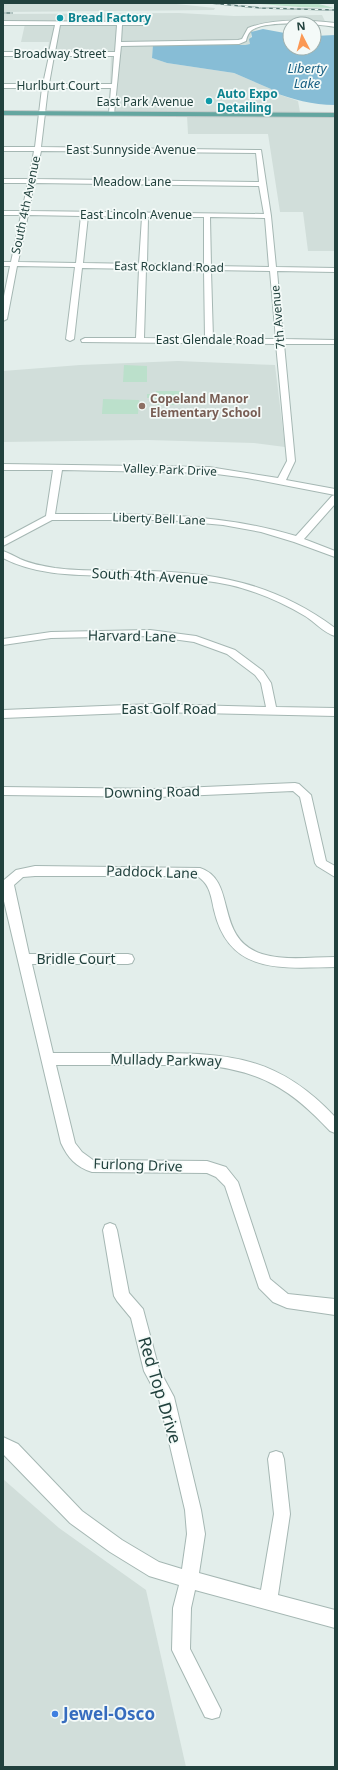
<svg xmlns="http://www.w3.org/2000/svg" width="338" height="1770" font-family="'Noto Sans',sans-serif">
<style>
.built{fill:#d1deda}
.green{fill:#bbe0cb}
.water{fill:#87bdd6}
.lines{fill:none;stroke-linecap:round;stroke-linejoin:round}
.minor-casing{stroke:#a5b7b3;stroke-width:2}
.major-casing{stroke:#c1cac9;stroke-width:2}
.minor{fill:#fff;fill-rule:evenodd}
.major{fill:#64a6a0;fill-rule:evenodd}
.rail-casing{stroke:#5c7c79;stroke-width:1.5}
.rail{stroke:#f4faf8;stroke-width:1;stroke-dasharray:3.5;stroke-linecap:butt}
.culture-dot{fill:#0f9aa8;stroke:#f4faf8;stroke-width:1.5}
.education-dot{fill:#8d6e63;stroke:#f4faf8;stroke-width:1.5}
.shop-dot{fill:#3f7fe0;stroke:#f4faf8;stroke-width:1.5}
.labels{text-anchor:middle;stroke-width:3.5;stroke-linejoin:round;paint-order:stroke}
.far-culture-label{font-size:12px;font-weight:bold;fill:#0d838f;stroke:#f4faf8;text-anchor:start}
.far-street-label{font-size:12px;fill:#21413d;stroke:#f4faf8}
.far-education-label{font-size:12px;font-weight:bold;fill:#785e54;stroke:#f4faf8;text-anchor:start}
.far-water-label{font-size:13px;font-style:italic;fill:#165e82;stroke:#f4faf8}
.street-label{font-size:14px;fill:#21413d;stroke:#f4faf8}
.near-street-label{font-size:17px;fill:#21413d;stroke:#f4faf8}
.near-shop-label{font-size:17px;font-weight:bold;fill:#366cbe;stroke:#f4faf8;text-anchor:start}
</style>
<rect width="100%" height="100%" fill="#e3eeeb"/>
<!-- built -->
<g class="built">
<path d="M3,3H167L215,8L214,10L3,12Z"/>
<path d="M179,13L234,16L322,15L327,25L290,24L261,27L252,32L250,44L245,45L153,44L152,58L167,63L234,73L271,89L272,92L298,101L300,112H109L111,56H47L49,42H21L25,24H3V14Z"/>
<path d="M187,115L335,116V251H308L303,212H280L268,134H188Z"/>
<path d="M178,361L275,365L285,447L254,443L147,440L3,442V371L80,365Z"/>
<path d="M3,1479L59,1528L146,1590L186,1767H3Z"/>
</g>
<!-- green -->
<g class="green">
<path d="M246,3H315L334,8L299,7Z"/>
<path d="M124,365L147,366V382H123Z"/>
<path d="M156,391H183V405H155V398H147V394H156Z"/>
<path d="M103,399L139,400L138,414H102Z"/>
</g>
<!-- water -->
<path class="water" d="M263,29L290,34V48H314V36L335,35V105C312,105 293,99 272,92L271,89L234,73L167,63L152,58L153,44L245,45L250,44L249,39L252,37L251,32Z"/>
<g class="lines">
<!-- minor casing -->
<g class="minor-casing">
<g id="minor">
<path d="M3,21L145,22L143,25H122L121,42L238,40L242,39L248,28C274,18 308,20 335,23V27C318,24 267,20 252,30C248,33 247,37 246,41L239,44L121,46L114,114L109,113L111,88H48L41,147L261,150L271,216L276,267L335,268V272L277,271L283,339L335,340V344H284L295,461L286,480L335,489V495L247,478L209,473L62,470L55,514C137,514 217,512 296,536L332,496L335,495V504L304,539L335,551V557L294,542L261,532L223,525L168,520H52L3,546V539L46,516L53,470H3V464L209,467L278,478L287,461L276,344L82,342L81,340L85,338H136L139,269L82,268L74,339L70,341L66,339L75,267L17,266L7,319L3,321V301L10,266H3V262H11L21,215H3V211H22L28,183H3V179H29L34,151H3V147H35L42,88H3V84H43L49,56H3V52H49L55,25H3ZM60,25H117L115,52H55ZM54,56H114L112,84H49ZM41,151L256,153L259,182L35,179ZM34,183L259,186L264,214L29,211ZM28,215L81,216L76,263L18,262ZM88,216L142,217L139,264L83,263ZM148,217H204V266L147,264ZM210,217L265,218L269,267L211,266ZM146,269L204,270L205,339L144,338ZM211,270L270,271L276,339H213Z"/>
<path d="M3,551C9,553 14,556 20,559C31,564 43,566 55,568C83,572 112,570 140,571C215,572 274,583 335,628V636C324,633 315,622 305,616C282,602 256,591 230,585C192,577 153,577 115,576C77,575 38,576 3,558Z"/>
<path d="M150,630L196,636L235,650L263,671L271,683L276,707L335,708V716L153,712L3,718V710L153,704L266,707L261,683L255,675L227,654L194,642L150,636L51,638L3,645V639L51,632Z"/>
<path d="M295,783L299,784L311,795L326,861L335,866V877L317,866L315,863L300,797L293,791L158,797L3,795V787L158,789Z"/>
<path d="M35,866L200,868C238,880 213,938 262,954C285,961 311,957 335,957V967C282,968 229,975 214,910C211,896 210,884 197,876H35L23,877L14,885L29,954H128L132,955L134,959L132,963L128,964H32L53,1053C86,1053 118,1053 150,1053C229,1053 278,1056 335,1117V1133L330,1131C291,1089 261,1071 204,1065H56L75,1143L82,1152L93,1160L207,1161L226,1167L238,1182L270,1279L288,1294L335,1299V1315L287,1308L273,1302L259,1288L225,1186L216,1177L207,1173L92,1172C76,1167 68,1158 61,1143L3,897L4,880L16,870Z"/>
<path d="M110,1223L115,1225L117,1230L129,1293L143,1309L159,1369L174,1397L201,1510L205,1534L199,1573L261,1590L274,1514L268,1459L270,1453L276,1451L282,1453L284,1459L290,1514L278,1595L335,1610V1628L195,1590L191,1608L190,1649L221,1710L219,1717L212,1719L205,1717L172,1650L173,1608L179,1585L149,1576L110,1552L70,1523L3,1454V1437L18,1444L82,1511L122,1540L159,1562L182,1569L187,1534L185,1510L159,1399L144,1371L131,1318L117,1301L114,1296L103,1230L105,1225Z"/>
</g>
</g>
<!-- major casing -->
<g class="major-casing">
<path id="major" d="M3,111L335,113V117L3,115Z"/>
</g>
<!-- minor -->
<use href="#minor" class="minor"/>
<!-- major -->
<use href="#major" class="major"/>
<!-- rail casing -->
<g class="rail-casing">
<g id="rail">
<path d="M210,3L261,8L335,10"/>
<path d="M3,13H12"/>
</g>
</g>
<!-- rail -->
<use href="#rail" class="rail"/>
</g>
<!-- markers -->
<g class="culture-dot">
<circle cx="60" cy="18" r="4"/>
<circle cx="209" cy="101" r="4"/>
</g>
<circle class="education-dot" cx="142" cy="406" r="4"/>
<circle class="shop-dot" cx="55" cy="1714" r="4"/>
<g class="labels">
<!-- far-culture labels -->
<g class="far-culture-label">
<text x="68" y="22">Bread Factory</text>
<text x="217" y="98">Auto Expo<tspan x="217" dy="14">Detailing</tspan></text>
</g>
<!-- far-street labels -->
<g class="far-street-label">
<text x="60" y="58">Broadway Street</text>
<text x="58" y="90">Hurlburt Court</text>
<text x="145" y="106">East Park Avenue</text>
<text x="131" y="154">East Sunnyside Avenue</text>
<text x="132" y="186">Meadow Lane</text>
<text transform="translate(26 205) rotate(-78)" y="4">South 4th Avenue</text>
<text x="136" y="219">East Lincoln Avenue</text>
<text transform="translate(169 267) rotate(1)" y="4">East Rockland Road</text>
<text transform="translate(278 317) rotate(-95)" y="4">7th Avenue</text>
<text x="210" y="344">East Glendale Road</text>
<text transform="translate(170 470) rotate(2)" y="4">Valley Park Drive</text>
<text transform="translate(159 519) rotate(2)" y="4">Liberty Bell Lane</text>
</g>
<!-- far-education labels -->
<g class="far-education-label">
<text x="150" y="403">Copeland Manor<tspan x="150" dy="14">Elementary School</tspan></text>
</g>
<!-- far-water labels -->
<g class="far-water-label">
<text x="307" y="73">Liberty<tspan x="307" dy="15">Lake</tspan></text>
</g>
<!-- street labels -->
<g class="street-label">
<text transform="translate(150 576) rotate(3)" y="5">South 4th Avenue</text>
<text transform="translate(132 636) rotate(1)" y="5">Harvard Lane</text>
<text x="169" y="714">East Golf Road</text>
<text transform="translate(152 792) rotate(-1)" y="5">Downing Road</text>
<text transform="translate(152 872) rotate(2)" y="5">Paddock Lane</text>
<text x="76" y="964">Bridle Court</text>
<text transform="translate(166 1060) rotate(1)" y="5">Mullady Parkway</text>
<text transform="translate(138 1165) rotate(2)" y="5">Furlong Drive</text>
</g>
<!-- near-street labels -->
<g class="near-street-label">
<text transform="translate(160 1390) rotate(73)" y="6">Red Top Drive</text>
</g>
<!-- near-shop labels -->
<g class="near-shop-label">
<text x="63" y="1720">Jewel-Osco</text>
</g>
</g>
<!-- border -->
<rect width="338" height="1770" fill="none" stroke="#21413d" stroke-width="8"/>
<!-- north arrow -->
<g transform="translate(302 36) rotate(354)"><circle r="19" fill="#f4faf8" stroke="#a0b0ad"/>
<path d="M0-3L7 15L0 10L-7 15Z" fill="#fb9854"/>
<text y="-6" font-size="11" font-weight="bold" text-anchor="middle" fill="#21413d">N</text>
</g>
</svg>
